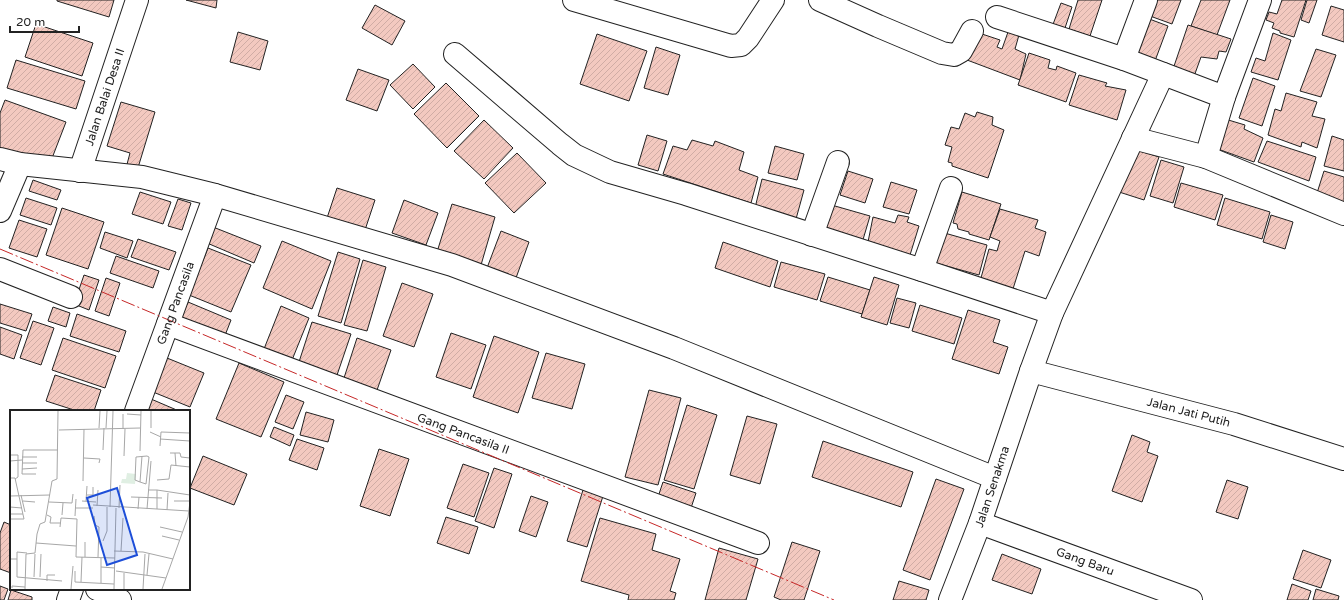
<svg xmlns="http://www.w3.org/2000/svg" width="1344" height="600" font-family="'Varela Round',sans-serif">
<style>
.building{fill:url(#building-hatch);stroke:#222}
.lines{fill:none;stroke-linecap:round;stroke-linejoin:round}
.minor-casing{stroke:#222;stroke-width:24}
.minor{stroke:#fff;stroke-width:22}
.power{stroke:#c62828;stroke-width:1;stroke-dasharray:14 3 2 3;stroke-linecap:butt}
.labels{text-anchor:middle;stroke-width:3;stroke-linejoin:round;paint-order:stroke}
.street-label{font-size:12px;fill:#222;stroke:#fff}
.inset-road{fill:none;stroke:#a7a7a7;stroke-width:1}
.view{fill:#1d4ed8;fill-opacity:0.15;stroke:#1d4ed8;stroke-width:2}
.inset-edge{fill:none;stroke:#222;stroke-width:2}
</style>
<defs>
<pattern id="building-hatch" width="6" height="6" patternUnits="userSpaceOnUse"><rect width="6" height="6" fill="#f3c9c0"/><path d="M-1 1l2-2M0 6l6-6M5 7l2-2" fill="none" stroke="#d0aca5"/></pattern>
</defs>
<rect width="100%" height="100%" fill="#fff"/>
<!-- building -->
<g class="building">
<path d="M57,0H114L109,17L57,1Z"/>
<path d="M186,0H217L216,8Z"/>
<path d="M1078,0H1102L1090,36L1069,29Z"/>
<path d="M1156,0H1181L1172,24L1150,16Z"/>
<path d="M1201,0H1230L1217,35L1191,26Z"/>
<path d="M1282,0H1306L1294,37L1280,33V31L1272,28L1274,23L1266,20L1269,12L1277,14Z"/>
<path d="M1307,0H1317L1309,23L1301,20Z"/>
<path d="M1061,3L1072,7L1064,31L1052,27Z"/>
<path d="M375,5L405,21L392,45L362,28Z"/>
<path d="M1331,6L1344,10V42L1322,35Z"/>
<path d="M1144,17L1168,26L1152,69L1128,60Z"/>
<path d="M36,24L93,43L82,76L25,57Z"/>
<path d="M1188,25L1231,39L1226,52L1219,51L1217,59L1201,57L1192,82L1171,75Z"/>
<path d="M238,32L268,41L260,70L230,62Z"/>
<path d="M976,32L1000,40L997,47L1002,49L1008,32L1019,35L1015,49L1026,54L1020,80L967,60Z"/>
<path d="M1273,33L1291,40L1278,80L1251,72L1256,58L1265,61Z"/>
<path d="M597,34L647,51L629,101L580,84Z"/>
<path d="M656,47L680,55L668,95L644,88Z"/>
<path d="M1316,49L1336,55L1321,97L1300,91Z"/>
<path d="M1029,53L1050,60L1048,68L1056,70L1057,66L1076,73L1066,102L1018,85Z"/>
<path d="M16,60L85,81L76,109L7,88Z"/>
<path d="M413,64L435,87L413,109L390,85Z"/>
<path d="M358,69L389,80L377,111L346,100Z"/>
<path d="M1079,75L1107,83L1105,86L1126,90L1117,120L1069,105Z"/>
<path d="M1253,78L1275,86L1262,126L1239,118Z"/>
<path d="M446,83L479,116L447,148L414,114Z"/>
<path d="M1286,93L1317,102L1312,116L1325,119L1317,148L1302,142L1301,147L1268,135L1275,109L1281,111Z"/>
<path d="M5,100L66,122L49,166L0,148V113Z"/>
<path d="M121,102L155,112L137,171L126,168L130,153L107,146Z"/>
<path d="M977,112L993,117L992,125L1004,130L988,178L952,166V163L948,162L952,147L945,145L951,127L959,129L965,113L975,117Z"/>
<path d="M1225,119L1245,125L1244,129L1263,138L1254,162L1215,148Z"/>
<path d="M484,120L513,148L484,179L454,151Z"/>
<path d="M647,135L667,141L658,171L638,165Z"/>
<path d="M1332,136L1344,140V171L1324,166Z"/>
<path d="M692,140L713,146L715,141L744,152L739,170L758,177L751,203L663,174L673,146L687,150Z"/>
<path d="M1267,141L1316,157L1309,181L1258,162Z"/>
<path d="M775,146L804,154L797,180L768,173Z"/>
<path d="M1130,148L1159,157L1144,200L1116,191Z"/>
<path d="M517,153L546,183L514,213L485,183Z"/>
<path d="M1161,160L1184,167L1173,203L1150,196Z"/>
<path d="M848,171L873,179L865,203L840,195Z"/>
<path d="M1324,171L1344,177V202L1317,193Z"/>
<path d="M762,179L804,190L796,219L755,208Z"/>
<path d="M33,180L61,190L57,200L29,191Z"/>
<path d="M891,182L917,190L909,214L883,207Z"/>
<path d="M1181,183L1223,195L1215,220L1174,207Z"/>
<path d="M337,188L375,200L365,230L327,218Z"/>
<path d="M140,192L171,202L163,224L132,214Z"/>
<path d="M962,192L1001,204L989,240L969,234V232L958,229L957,224L953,223Z"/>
<path d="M26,198L57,208L51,225L20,215Z"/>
<path d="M1225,198L1270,212L1262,239L1217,225Z"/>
<path d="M178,199L191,203L182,230L168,226Z"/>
<path d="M404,200L438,213L426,245L392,233Z"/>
<path d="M452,204L495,217L481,265L437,252Z"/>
<path d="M828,204L870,216L862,243L820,231Z"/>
<path d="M62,208L104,222L88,269L46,255Z"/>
<path d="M1000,209L1038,220L1035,228L1046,232L1039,256L1025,251L1012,292L979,285L989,249L997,251L1000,241L990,237Z"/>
<path d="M898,215L909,217L907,222L919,226L910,255L868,242L873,217L895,223Z"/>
<path d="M1271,215L1293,222L1285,249L1263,242Z"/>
<path d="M19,220L47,229L37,257L9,248Z"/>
<path d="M213,227L261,246L254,263L207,243Z"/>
<path d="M501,231L529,242L516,278L487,268Z"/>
<path d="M105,232L133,241L127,258L100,248Z"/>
<path d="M941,232L987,245L979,275L932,262Z"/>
<path d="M138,239L176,252L169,270L131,257Z"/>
<path d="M282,241L331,261L312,309L263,288Z"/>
<path d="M723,242L778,261L770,287L715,268Z"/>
<path d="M208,248L251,265L231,312L189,295Z"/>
<path d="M338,252L360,259L341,323L318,316Z"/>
<path d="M116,256L159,271L153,288L110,273Z"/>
<path d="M363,260L386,267L367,331L344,325Z"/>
<path d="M781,262L825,274L817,300L774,287Z"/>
<path d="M84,275L99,280L89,310L74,304Z"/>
<path d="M828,277L870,290L862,314L820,301Z"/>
<path d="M874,277L899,285L887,325L861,317Z"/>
<path d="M106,278L120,283L109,316L95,311Z"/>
<path d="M402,283L433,294L414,347L383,336Z"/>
<path d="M897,298L916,303L909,328L890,323Z"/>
<path d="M188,302L231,320L224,338L180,320Z"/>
<path d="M0,304L32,314L26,331L0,323Z"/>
<path d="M920,305L962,318L954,344L912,331Z"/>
<path d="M281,306L309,318L290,365L262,354Z"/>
<path d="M53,307L70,313L66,327L48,321Z"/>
<path d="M968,310L1000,320L993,342L1008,347L999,374L952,359Z"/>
<path d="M77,314L126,331L119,352L70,336Z"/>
<path d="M33,321L54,328L41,365L20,358Z"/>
<path d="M312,322L351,334L335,381L297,368Z"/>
<path d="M0,327L22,335L14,359L0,354Z"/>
<path d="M451,333L486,345L471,389L436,377Z"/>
<path d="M494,336L539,352L518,413L473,397Z"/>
<path d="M63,338L116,356L105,388L52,370Z"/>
<path d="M357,338L391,350L376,393L343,381Z"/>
<path d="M546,353L585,364L572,409L532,398Z"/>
<path d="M167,358L204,373L190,407L153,392Z"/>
<path d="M239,363L284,382L261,437L216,419Z"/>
<path d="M55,375L101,390L94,411H77L46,401Z"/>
<path d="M649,390L681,398L658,485L625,477Z"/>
<path d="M286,395L304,402L293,429L275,422Z"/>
<path d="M151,399L179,411H146Z"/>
<path d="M687,405L717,415L694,489L664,480Z"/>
<path d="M306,412L334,420L328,442L300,435Z"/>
<path d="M747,416L777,424L760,484L730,475Z"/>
<path d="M274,427L294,435L290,446L270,437Z"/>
<path d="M1132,435L1150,442L1147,452L1158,456L1142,502L1112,491Z"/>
<path d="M297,439L324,448L317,470L289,460Z"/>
<path d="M823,441L913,472L901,507L812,477Z"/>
<path d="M379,449L409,459L390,516L360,506Z"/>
<path d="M203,456L247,474L234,505L190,488Z"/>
<path d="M463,464L489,473L474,517L447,508Z"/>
<path d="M494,468L512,474L494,528L475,521Z"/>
<path d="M936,479L964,489L930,580L903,570Z"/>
<path d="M1227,480L1248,487L1238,519L1216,512Z"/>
<path d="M663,482L696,493L689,514L656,503Z"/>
<path d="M583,490L603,496L587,547L567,541Z"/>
<path d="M531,496L548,502L536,537L519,531Z"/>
<path d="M446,517L478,527L469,554L437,543Z"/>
<path d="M600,518L656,534L652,550L680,559L670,591L676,593L674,600H628L629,595L581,581Z"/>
<path d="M4,522L11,525V573L0,569V533Z"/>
<path d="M792,542L820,551L804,600H781L774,597Z"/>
<path d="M719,548L758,559L746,600H705Z"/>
<path d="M1303,550L1331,560L1321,588L1293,579Z"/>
<path d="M1002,554L1041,569L1032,594L992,580Z"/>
<path d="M899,581L929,590L926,600H893Z"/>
<path d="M1292,584L1311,591L1308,600H1287Z"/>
<path d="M0,586L8,589L4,600H0Z"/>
<path d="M1316,589L1339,596L1338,600H1313Z"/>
<path d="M11,590L32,597V600H8Z"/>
</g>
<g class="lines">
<!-- minor casing -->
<g class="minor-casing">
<g id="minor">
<path d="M574,0L731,46L741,45L748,38L773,0"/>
<path d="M820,0L878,26L942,53L954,55L961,51L972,31"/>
<path d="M997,17L1124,59L1224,97"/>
<path d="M455,54L560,144L574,155L610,172L686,194L922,270L1052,313"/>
<path d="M1124,59L1146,0"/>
<path d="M1133,138L1206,157L1344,214"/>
<path d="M1206,157L1224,97L1260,0"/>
<path d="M0,159L20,164L142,177L215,195L452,265L674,348L995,478"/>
<path id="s1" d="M80,171L137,0"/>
<path d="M0,211L20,164"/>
<path d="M812,235L838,162"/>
<path d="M0,269L71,297"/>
<path d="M922,270L951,188"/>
<path id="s2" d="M168,324L758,543"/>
<path id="s3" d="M1031,371L1234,424L1344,459"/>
<path id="s4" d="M136,411L215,195"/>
<path id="s5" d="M980,523L1191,600"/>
<path d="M97,589L120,600"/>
<path d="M68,600L72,589"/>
<path id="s6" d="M950,600L980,523L1031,371L1052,313L1163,74"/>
</g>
</g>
<!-- minor -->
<use href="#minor" class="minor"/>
<!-- power -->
<path class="power" d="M0,249L834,600"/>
</g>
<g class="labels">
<!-- street labels -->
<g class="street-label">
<text dy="4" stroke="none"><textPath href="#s1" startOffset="78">Jalan Balai Desa II</textPath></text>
<text dy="4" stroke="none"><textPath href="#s4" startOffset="115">Gang Pancasila</textPath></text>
<text dy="4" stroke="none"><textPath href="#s3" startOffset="163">Jalan Jati Putih</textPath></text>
<text dy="4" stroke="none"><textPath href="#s2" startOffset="315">Gang Pancasila II</textPath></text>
<text dy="4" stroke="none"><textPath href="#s6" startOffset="121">Jalan Senakma</textPath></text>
<text dy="4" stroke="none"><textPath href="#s5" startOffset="112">Gang Baru</textPath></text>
</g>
</g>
<!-- overview -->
<g transform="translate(10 410)">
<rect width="180" height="180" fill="#fff"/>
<path d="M117,63L126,64L125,74L111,73L112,69H116Z" fill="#e0efe3"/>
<path class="inset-road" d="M113,4V19M117,4L131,5M89,18L90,1M96,18L97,1M141,18V1M49,20L130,18M140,22L151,27M150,29L180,31M150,36L151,22L180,23M93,40L94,18M130,41L131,1M160,43H170L171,47L180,48M165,43L166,56M0,45H8V67L5,69M114,46L115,19M132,46L130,72L136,74M12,47H27M74,48L90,49L89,53M0,51L12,50M12,53H27M12,59L27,58M26,64H12L13,40H48M0,68H5L14,109H0M147,70L159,69L161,55L180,57M73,71L74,19M130,72L125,70L126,47L137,46L139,47L136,74M138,80H147V99M147,80L180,85M11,85L15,102M77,85H83V77M0,86L40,85M121,87L152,88M13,91L25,92M72,91L86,92M76,91L77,76M164,91H180M39,92L62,93L63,84M83,95L179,101M87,96L88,80M0,97L12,98M100,97L103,1M66,98H83M109,98L110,75M128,99L129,87M137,99L141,51M157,100L158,83M0,104H13M37,105L41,107L40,113H51M52,105L53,93M65,106L66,89M84,106L85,115L89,117L88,147M50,117L51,108L67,109L66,147L105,148M150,117L172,122M152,126L169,130M93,131L97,121V97M26,133L66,136M104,141L133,142L163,149M111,141L113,108M75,147V132M91,148V173M0,149H7V167L52,171M7,149V142L17,143M91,157L105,158M65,161V172L104,174M106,161L156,168M137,165L139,144M24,167L25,144M30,167L31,144M37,171V165H45M71,172L72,147M2,178V176L15,177M15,179L16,144L25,143L27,124L30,114L35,112L42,71L47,69L48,1M61,179L63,156M104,179L106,98M114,179V163M133,179L135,144M152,179L178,107L180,92"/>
<path class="view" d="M107,78L127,145L97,155L77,88Z"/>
<rect width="180" height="180" class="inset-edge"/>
</g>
<!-- scale -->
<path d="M10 26v6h69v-6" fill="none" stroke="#222222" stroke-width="2"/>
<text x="16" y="26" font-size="12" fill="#222222" stroke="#ffffff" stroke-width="3" paint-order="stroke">20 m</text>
</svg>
